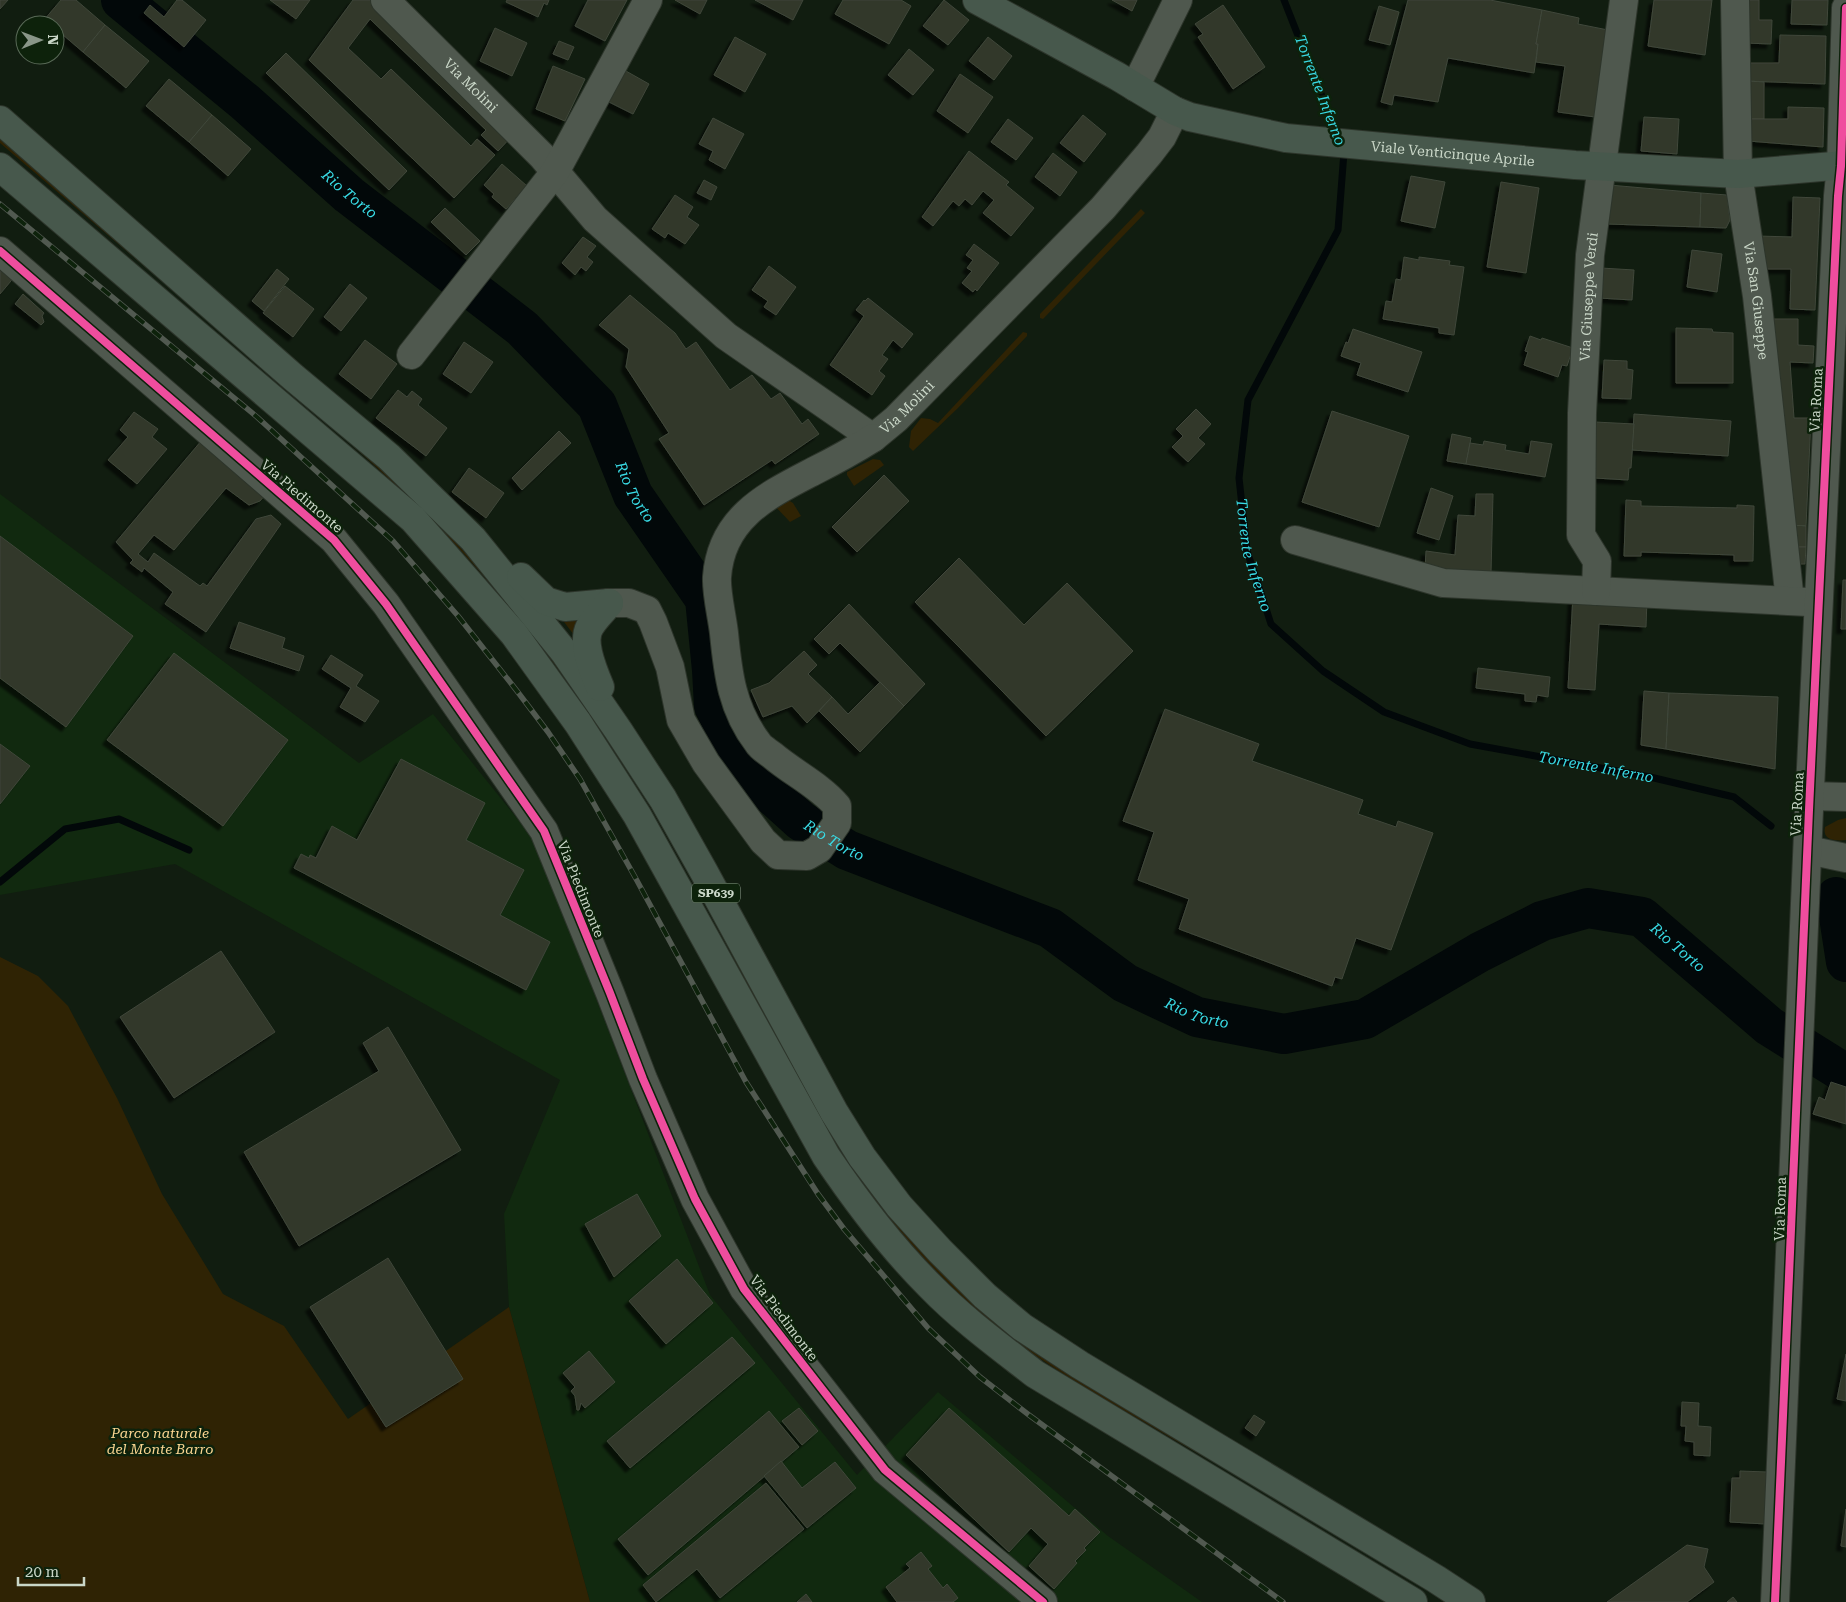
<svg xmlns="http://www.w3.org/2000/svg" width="1846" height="1602" font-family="'Roboto Serif',serif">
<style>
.built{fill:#11290f}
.green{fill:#2f2304}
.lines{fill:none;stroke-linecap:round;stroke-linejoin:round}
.stream{stroke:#020809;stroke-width:7}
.river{stroke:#020809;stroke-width:40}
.building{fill:#30372a;stroke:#40473a;filter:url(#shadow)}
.minor-casing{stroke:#2d352b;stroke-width:30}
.major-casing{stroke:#2d352b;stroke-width:30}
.minor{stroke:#4f584e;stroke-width:28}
.major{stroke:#47584c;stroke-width:28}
.rail-casing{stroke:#515950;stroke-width:5.5}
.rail{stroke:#0d220b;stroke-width:4;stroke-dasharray:11;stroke-linecap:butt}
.cycleway-casing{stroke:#0d220b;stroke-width:11}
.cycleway{stroke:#ef4d9e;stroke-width:8}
.labels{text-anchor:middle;stroke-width:5;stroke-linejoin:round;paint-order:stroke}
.shield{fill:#0d220b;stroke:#91a18f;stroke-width:1}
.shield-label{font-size:12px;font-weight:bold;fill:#cad7c8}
.street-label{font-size:14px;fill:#cad7c8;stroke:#0d220b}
.park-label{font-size:14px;font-style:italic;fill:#fbd692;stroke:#0d220b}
.water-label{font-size:15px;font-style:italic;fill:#39dae4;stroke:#0d220b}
</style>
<defs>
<filter id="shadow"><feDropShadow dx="-4.5" dy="4.5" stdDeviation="1" flood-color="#0009"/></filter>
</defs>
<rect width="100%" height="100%" fill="#111d10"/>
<!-- built -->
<path class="built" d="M0,494L359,763L433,714L536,842L710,1295L857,1475L938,1392L1108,1536L1202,1602H590L509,1307L504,1214L560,1080L175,864L0,895Z"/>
<!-- green -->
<g class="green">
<path d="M0,136L373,459L439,524L509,602L581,695L960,1289L1454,1602H1444L1423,1587C1340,1537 1257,1487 1173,1439C1102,1397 1028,1358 967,1301C927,1264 889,1221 858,1176C830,1136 807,1094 784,1051C722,940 668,823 594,718C550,656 503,595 451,540C384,470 310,408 236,345C158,278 79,210 0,143Z"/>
<path d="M1141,209L1145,213L1043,319L1040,318V314Z"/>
<path d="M1023,332L1027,333V336L958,408L913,451L909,447L911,431L921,418L930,419L938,423Z"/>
<path d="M873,459L880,460L884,465L854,486L847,475V472Z"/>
<path d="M788,500L793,503L801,516L790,522L774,505Z"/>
<path d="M583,612L577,639L558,614Z"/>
<path d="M1846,818V840C1836,841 1822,841 1825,827L1838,820Z"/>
<path d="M0,957L38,976L68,1006L117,1098L162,1194L223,1294L284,1326L348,1419L509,1307L590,1602H0Z"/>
</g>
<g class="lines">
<!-- stream -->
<g class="stream">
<path d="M1284,0L1338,137"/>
<path id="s1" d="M1343,149L1344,152L1338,230L1248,400L1239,478L1247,551L1271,624L1323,671L1384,712L1470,744L1650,777L1734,797L1771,826"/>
<path d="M0,882L65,829L119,819L189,850"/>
</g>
<!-- river -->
<g class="river">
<path id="s2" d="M121,0L245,102L349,195L522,328L597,405L633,495L705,599L712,670L714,706L734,746L762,786L801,821L847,850L1050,928L1125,983L1197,1017L1284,1034L1365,1019L1480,952L1542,921L1588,908L1642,917L1769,1026L1846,1074"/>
<path d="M1836,897L1846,962"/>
</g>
</g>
<!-- building -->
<g class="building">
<path d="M0,0H8L0,9Z"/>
<path d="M61,0H76L105,25L83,52L55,28V25H51L44,20Z"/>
<path d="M177,0H182L206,20L184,47L144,13L150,5L164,17Z"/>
<path d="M270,0H310L296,19Z"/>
<path d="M353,0H371L513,135L498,151L481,135L486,130L370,19L348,48L381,79L391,69L471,146L477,139L495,155L454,198L309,60Z"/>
<path d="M507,0H549L547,5L544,3L538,17L506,2Z"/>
<path d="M588,0H627L605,41L575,26Z"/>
<path d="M675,0H707L700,14Z"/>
<path d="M755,0H803L793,20Z"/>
<path d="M843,0H901L911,6L889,44L835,14Z"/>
<path d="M944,0L969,20L948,45L923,26Z"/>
<path d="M1112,0H1137L1132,11Z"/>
<path d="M1408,0H1490L1542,10L1536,44H1538L1534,73L1448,58L1438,102L1394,95L1392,105L1381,102Z"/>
<path d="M1654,0H1712L1705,55L1648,46Z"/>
<path d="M1744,0H1759V20H1772L1771,44L1745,43Z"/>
<path d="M1792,0H1828L1827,25L1791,24Z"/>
<path d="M1223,5L1265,67L1233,89L1198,37L1203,34L1195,24Z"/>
<path d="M1379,6L1399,12L1390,45L1369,40Z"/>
<path d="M1542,10L1579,18L1578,24L1608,30L1595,117L1558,112L1565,66L1536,62L1538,44H1536Z"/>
<path d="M105,25L149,61L126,88L83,52Z"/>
<path d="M495,28L527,43L512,76L480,61Z"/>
<path d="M1780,35L1826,36L1825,84L1747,81L1746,63H1779Z"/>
<path d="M735,37L766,54L745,92L714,75Z"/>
<path d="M988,37L1012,56L994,80L969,61Z"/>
<path d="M559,41L574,47L568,60L553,54Z"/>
<path d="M909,49L934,70L913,95L888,75Z"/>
<path d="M286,53L407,171L389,190L266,73Z"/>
<path d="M553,66L585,79L565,121L536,109Z"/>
<path d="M617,66L649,84L633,114L601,98Z"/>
<path d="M960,74L993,97L968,133L937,111Z"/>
<path d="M169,79L212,115L189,142L146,106Z"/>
<path d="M1747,81L1764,82V119H1747Z"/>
<path d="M1788,107L1824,108L1823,147L1748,141L1747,119H1788Z"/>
<path d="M212,115L251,149L228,176L189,142Z"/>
<path d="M1083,115L1106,134L1084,162L1060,143Z"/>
<path d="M1644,117L1679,119L1677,154L1641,151Z"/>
<path d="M713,118L744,134L725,169L709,160L713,151L699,144Z"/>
<path d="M1008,119L1033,138L1016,160L991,142Z"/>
<path d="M969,151L1009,182L1006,185L1034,208L1011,236L983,213L994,200L983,191L972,205L965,199L959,206L953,201L933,226L922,217Z"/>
<path d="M1053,153L1077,172L1060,196L1035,177Z"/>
<path d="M502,164L527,186L506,209L492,197L494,194L484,185Z"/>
<path d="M1411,176L1445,182L1435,228L1401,221Z"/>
<path d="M704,180L717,187L711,200L697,193Z"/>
<path d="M1501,182L1539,188L1526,273L1487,267Z"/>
<path d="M1609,185L1701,193L1700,227L1607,224Z"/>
<path d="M1701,193L1727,195L1730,220L1726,228L1700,227Z"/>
<path d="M675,195L693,207L687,217L699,225L685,244L668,233L665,238L652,229Z"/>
<path d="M1793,197L1820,198L1815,310L1790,309L1791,269H1758V236L1792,237Z"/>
<path d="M445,208L480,241L466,255L431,222Z"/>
<path d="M583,237L596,246L587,257L593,262L586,271L581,267L575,275L562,263Z"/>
<path d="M974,244L999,263L977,291L975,289L973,292L962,283L972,271L967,268L973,260L966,255Z"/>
<path d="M1692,250L1722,254L1717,292L1687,287Z"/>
<path d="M1404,257L1419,260V257L1450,261L1449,265L1464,267L1454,335L1439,333V328L1383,319L1386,301L1392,302L1396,279L1401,280Z"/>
<path d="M0,262L16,275L0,294Z"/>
<path d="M769,266L796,287L776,315L764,307L768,301L752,290Z"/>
<path d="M1601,268L1634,270L1632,300L1599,298Z"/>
<path d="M277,269L289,279L264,311L252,301Z"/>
<path d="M350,284L367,298L341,331L324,317Z"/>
<path d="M285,286L314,309L293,337L263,313Z"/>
<path d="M23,294L44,313L42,316L44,322L41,325L15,304Z"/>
<path d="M630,295L675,333L686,349L696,342L730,390L752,375L771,399L780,393L802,424L808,419L819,434L775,464L772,460L704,505L659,439L669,433L626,367L629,349L599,325Z"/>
<path d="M868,298L913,334L902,348L893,340L882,355L888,359L879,371L885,376L872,395L830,365L864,316L856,310L864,300L865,301Z"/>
<path d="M1771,319H1798V345L1814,346L1813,363L1790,362L1794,418H1811L1806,526L1792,525Z"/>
<path d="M1676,328L1712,329L1713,332L1733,333V383H1676Z"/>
<path d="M1353,329L1422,352L1408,392L1357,375L1361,363L1341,356L1346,342L1348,343Z"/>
<path d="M1530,336L1541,340L1542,338L1573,348L1567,366L1562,365L1558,377L1524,365L1528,352L1525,351Z"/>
<path d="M365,340L397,364L371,399L339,374Z"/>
<path d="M464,342L493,362L471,393L443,374Z"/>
<path d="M1604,360L1627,361V369L1633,370L1631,399L1602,398Z"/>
<path d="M398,390L407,397L412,391L422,399L418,405L447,428L426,456L376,418Z"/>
<path d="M1196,409L1211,424L1198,438L1205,444L1188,462L1172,447L1183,436L1176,429Z"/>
<path d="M1332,411L1409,436L1379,527L1302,502Z"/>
<path d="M134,412L158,429L152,437L167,449L137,484L108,460L128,437L120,430Z"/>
<path d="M1634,414L1731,421L1728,456L1632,450Z"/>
<path d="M1595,422L1634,424L1631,468H1629L1628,480L1595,478V465H1592Z"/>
<path d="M559,431L571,443L522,490L512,478Z"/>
<path d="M1452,434L1471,438L1466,464L1447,461Z"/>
<path d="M202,440L270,489L260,501L249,505L226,488L174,550L154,535L138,554L148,562L154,553L200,586L203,583L207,586L256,519L271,515L281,524L206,632L165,604L173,592L144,568L142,572L130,563L133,560L116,542Z"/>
<path d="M1484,441L1506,445L1505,450L1529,454L1531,441L1552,444L1545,477L1466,464L1470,443L1483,445Z"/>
<path d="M469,468L504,493L486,518L452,492Z"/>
<path d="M884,475L909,501L857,552L832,527Z"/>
<path d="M1431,488L1453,496L1439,540L1417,533Z"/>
<path d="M1476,494H1493L1491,573L1425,570L1426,551L1455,555L1458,515L1475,516Z"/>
<path d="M1626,500L1641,501V506L1737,508V505L1754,506L1753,561H1734V555L1641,552V556H1624Z"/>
<path d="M1792,525L1806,526V547H1794Z"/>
<path d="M0,536L133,636L66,727L0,678Z"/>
<path d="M1794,547H1806L1805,564H1796Z"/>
<path d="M959,558L1024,625L1067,583L1133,651L1046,736L915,602Z"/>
<path d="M1843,580H1846V629H1841Z"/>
<path d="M1573,595L1647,599L1646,627L1599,624L1595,690L1568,688Z"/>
<path d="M849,604L925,684L904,706L840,643L829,654L814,639Z"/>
<path d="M239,622L285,638L282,648L304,656L299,671L230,648Z"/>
<path d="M804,651L817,665L808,674L832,697L807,723L792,706L763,717L751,690L769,683Z"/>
<path d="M174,653L288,740L223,826L107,740Z"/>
<path d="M331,655L363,675L356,686L379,701L365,722L340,707L351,688L322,669Z"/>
<path d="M1478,668L1550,677L1548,697L1537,695L1536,702L1525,701V694L1476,688Z"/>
<path d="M880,682L904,706L860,752L819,711L832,697L848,714Z"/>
<path d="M1644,691L1669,693L1666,749L1641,745Z"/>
<path d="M1669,693L1778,697L1775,769L1666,749Z"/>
<path d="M1165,709L1259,744L1252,761L1363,800L1358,814L1396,827L1398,821L1433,833L1391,950L1356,938L1342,979L1335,977L1332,986L1179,929L1189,899L1138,880L1154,832L1123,821Z"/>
<path d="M0,744L30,766L0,804Z"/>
<path d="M401,759L485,803L466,840L524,870L500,915L550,942L526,990L294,868L301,854L309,858L310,855L316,858L332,826L357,840Z"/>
<path d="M221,951L275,1032L174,1098L120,1017Z"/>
<path d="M388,1027L461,1150L299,1246L244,1152L379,1071L363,1043Z"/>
<path d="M1831,1082L1846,1087V1124L1813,1114L1819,1097L1825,1100Z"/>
<path d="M637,1194L661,1236L614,1277L585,1224Z"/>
<path d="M388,1258L463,1379L386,1427L310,1307Z"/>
<path d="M677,1259L713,1303L666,1344L629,1301Z"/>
<path d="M732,1337L755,1363L630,1468L607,1441Z"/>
<path d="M589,1351L615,1382L585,1408L581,1403L579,1410H577L575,1396L571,1391L575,1387L563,1373Z"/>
<path d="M1846,1354V1401L1837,1399Z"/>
<path d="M1682,1402L1699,1403L1698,1426L1711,1427L1710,1456L1694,1455V1442L1685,1441L1686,1426H1681Z"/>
<path d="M799,1408L818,1431L802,1445L782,1421Z"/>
<path d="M949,1408L1069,1516L1075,1509L1100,1532L1084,1548L1086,1550L1075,1561L1077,1563L1054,1589L1029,1566L1048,1544L1031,1528L1009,1552L906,1455Z"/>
<path d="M769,1411L799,1447L648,1575L618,1539Z"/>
<path d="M1254,1415L1265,1422L1256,1436L1245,1428Z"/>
<path d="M781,1461L802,1488L835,1462L856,1488L807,1528L764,1476Z"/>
<path d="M1740,1471L1767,1472L1766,1524L1730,1522L1732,1478H1740Z"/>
<path d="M766,1483L804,1529L720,1598L697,1569L656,1602L643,1585Z"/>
<path d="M1846,1509V1547L1841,1546Z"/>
<path d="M1687,1545L1708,1549L1704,1567L1714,1582L1687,1602H1607Z"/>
<path d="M921,1552L932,1566L928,1569L943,1588L947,1584L958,1598L953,1602H897L886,1587L910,1568L906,1564Z"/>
<path d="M806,1594L812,1602H797Z"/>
<path d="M1733,1597L1737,1602H1727Z"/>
</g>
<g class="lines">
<!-- minor casing -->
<g class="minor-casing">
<g id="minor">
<path id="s3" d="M385,0L542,156L595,219L726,336L873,438L896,419L1103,208L1149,154L1162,137L1175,111"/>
<path id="s4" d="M1735,0L1738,174L1757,296L1790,601"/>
<path d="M1135,87L1178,0"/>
<path d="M0,251L334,540L386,604L544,831L610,993L643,1079L695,1199L744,1289L885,1470L1043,1602"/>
<path d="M411,355L555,172L648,0"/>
<path d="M1295,540L1443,583L1808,602"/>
<path id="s5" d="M1596,591L1597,561L1581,535L1582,413L1590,255L1624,0"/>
<path d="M609,603H629L647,610L653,622L670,667L681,720L706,763L763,841L778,855L807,856L819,849L837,823V806C819,785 793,773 772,755C767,751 761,748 758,743C732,709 728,674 724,633C722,616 716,592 717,577C721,517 768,495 814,471C834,461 854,450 873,438"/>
<path d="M1810,796L1846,797"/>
<path d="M1808,850L1846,858"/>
<path d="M1775,1602L1809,810L1838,196L1841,166L1846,8"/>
</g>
</g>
<!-- major casing -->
<g class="major-casing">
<g id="major">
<path id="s6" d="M977,0L1117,76L1175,111L1190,117L1286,138L1575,165L1738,174L1846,165"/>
<path d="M0,120L293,377L389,457L473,539L565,653L618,730L663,799L704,872L834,1112L862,1157L899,1206L940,1251L985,1296L1022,1327L1080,1365L1436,1579L1471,1602"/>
<path d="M0,167L413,519L514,634L578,723L637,815L826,1156C857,1202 890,1246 930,1286C962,1319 999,1346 1035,1374L1413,1602"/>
<path d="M521,577L546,601L565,607L609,603"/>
<path d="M600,687C594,673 580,640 591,625C596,617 603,611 609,603"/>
</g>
</g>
<!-- minor -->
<use href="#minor" class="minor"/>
<!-- major -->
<use href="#major" class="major"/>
<!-- rail casing -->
<g class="rail-casing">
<path id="rail" d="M0,204L257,417L393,541L458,616L517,691L548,732L580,779L635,877L746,1082L818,1194L844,1229L928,1328L980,1377L1029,1415L1283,1602"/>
</g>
<!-- rail -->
<use href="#rail" class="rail"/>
<!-- cycleway casing -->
<g class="cycleway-casing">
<g id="cycleway">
<path d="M0,251L334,540L386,604L544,831L610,993L643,1079L695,1199L744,1289L885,1470L1043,1602"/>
<path d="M1775,1602L1809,810L1838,196L1841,166L1846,8"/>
</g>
</g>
<!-- cycleway -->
<use href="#cycleway" class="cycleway"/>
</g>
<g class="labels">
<!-- shield labels -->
<rect class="shield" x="692" y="883.5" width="48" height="19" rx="4"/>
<g class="shield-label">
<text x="716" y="897">SP639</text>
</g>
<!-- street labels -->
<g class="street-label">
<text dy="5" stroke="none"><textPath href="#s3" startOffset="121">Via Molini</textPath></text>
<text dy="5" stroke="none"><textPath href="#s6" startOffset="509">Viale Venticinque Aprile</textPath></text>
<text dy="5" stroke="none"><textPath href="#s5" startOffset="299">Via Giuseppe Verdi</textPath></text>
<text dy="5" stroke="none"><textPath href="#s4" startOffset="302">Via San Giuseppe</textPath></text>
<text transform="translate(1816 400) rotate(-87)" y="5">Via Roma</text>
<text dy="5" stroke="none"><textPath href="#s3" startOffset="704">Via Molini</textPath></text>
<text transform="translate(302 496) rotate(41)" y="5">Via Piedimonte</text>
<text transform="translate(1797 804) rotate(-87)" y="5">Via Roma</text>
<text transform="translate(581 889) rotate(68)" y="5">Via Piedimonte</text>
<text transform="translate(1780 1209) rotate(-88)" y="5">Via Roma</text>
<text transform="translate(784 1318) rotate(53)" y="5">Via Piedimonte</text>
</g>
<!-- park labels -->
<g class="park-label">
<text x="160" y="1438">Parco naturale<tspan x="160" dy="16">del Monte Barro</tspan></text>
</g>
<!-- water labels -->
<g class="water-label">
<text transform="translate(1320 90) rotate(69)" y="5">Torrente Inferno</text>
<text dy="5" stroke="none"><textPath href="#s2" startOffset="300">Rio Torto</textPath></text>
<text dy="5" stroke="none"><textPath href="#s2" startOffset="721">Rio Torto</textPath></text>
<text dy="5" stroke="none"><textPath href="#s1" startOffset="431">Torrente Inferno</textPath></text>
<text dy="5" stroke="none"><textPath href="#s1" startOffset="866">Torrente Inferno</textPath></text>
<text dy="5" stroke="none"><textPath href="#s2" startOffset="1141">Rio Torto</textPath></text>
<text dy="5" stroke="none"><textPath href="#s2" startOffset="2070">Rio Torto</textPath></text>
<text dy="5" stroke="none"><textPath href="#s2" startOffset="1546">Rio Torto</textPath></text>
</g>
</g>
<!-- north arrow -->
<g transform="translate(40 40) rotate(89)"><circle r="24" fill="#0d220b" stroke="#596a57"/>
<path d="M0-4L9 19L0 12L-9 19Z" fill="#899688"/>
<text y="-8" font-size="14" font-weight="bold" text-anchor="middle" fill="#cad7c8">N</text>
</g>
<!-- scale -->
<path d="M18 1577v8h66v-8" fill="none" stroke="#cad7c8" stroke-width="2.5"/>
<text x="25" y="1577" font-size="15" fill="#cad7c8" stroke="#0d220b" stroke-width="4" paint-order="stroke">20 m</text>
</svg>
